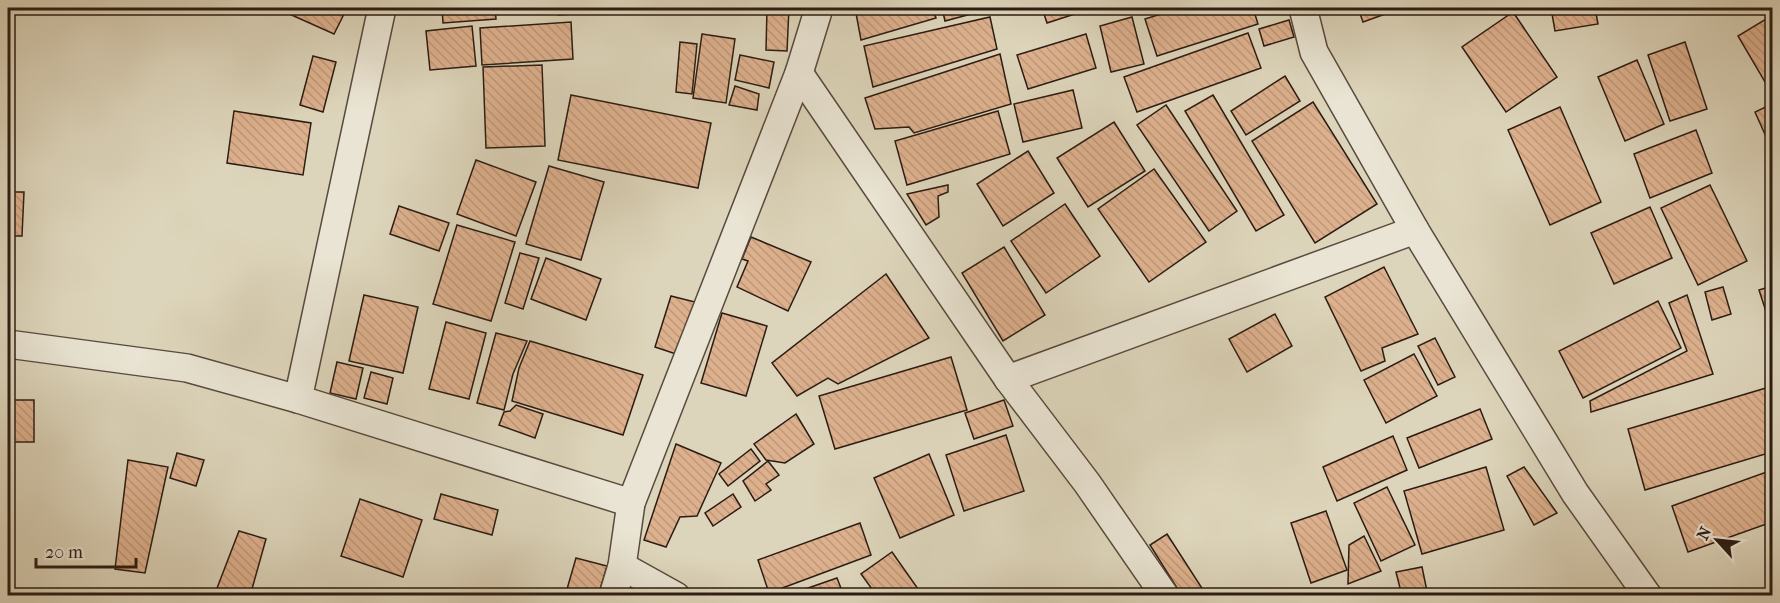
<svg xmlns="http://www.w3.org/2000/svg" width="1780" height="603" font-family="'IM FELL French Canon',serif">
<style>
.building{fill:url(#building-back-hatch);stroke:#2c1c13;stroke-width:1.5}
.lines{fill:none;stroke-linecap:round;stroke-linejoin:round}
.minor-casing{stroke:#584a3d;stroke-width:30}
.minor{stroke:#e9e4d3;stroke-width:27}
</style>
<defs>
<pattern id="building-back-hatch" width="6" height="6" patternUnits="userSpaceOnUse" patternTransform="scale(1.5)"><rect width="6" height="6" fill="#deb18e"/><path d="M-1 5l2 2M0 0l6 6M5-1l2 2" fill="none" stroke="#bf987a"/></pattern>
</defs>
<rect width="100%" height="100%" fill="#ddd5bb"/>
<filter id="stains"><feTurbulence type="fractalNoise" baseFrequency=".00333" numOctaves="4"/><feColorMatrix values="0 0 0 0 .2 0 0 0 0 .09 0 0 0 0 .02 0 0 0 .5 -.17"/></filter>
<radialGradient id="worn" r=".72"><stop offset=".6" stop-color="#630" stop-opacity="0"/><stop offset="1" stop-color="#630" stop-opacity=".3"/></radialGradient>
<!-- building -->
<g class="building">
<path d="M276,8H347L334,34Z"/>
<path d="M442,8H495L496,19L443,23Z"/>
<path d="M558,8H603V12L558,15Z"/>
<path d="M767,8H789L787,51L766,50Z"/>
<path d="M855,8H933L936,18L861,40Z"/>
<path d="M942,8H990V9L945,21Z"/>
<path d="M1042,8H1083L1084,11L1047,23Z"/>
<path d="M1180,8H1253L1258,24L1157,56L1145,19Z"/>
<path d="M1358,8H1402L1363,22Z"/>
<path d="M1551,8H1595L1598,24L1555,31Z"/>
<path d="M1513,12L1557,77L1506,112L1462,47Z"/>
<path d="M990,17L997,49L873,87L864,46Z"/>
<path d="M1132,17L1144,64L1111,72L1100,26Z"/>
<path d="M1766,19L1772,31V77L1765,82L1738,36Z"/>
<path d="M1289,20L1294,37L1264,46L1259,29Z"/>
<path d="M571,22L573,59L482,65L480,28Z"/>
<path d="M472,26L476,66L430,70L426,31Z"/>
<path d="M1248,33L1261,68L1137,112L1124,77Z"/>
<path d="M702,34L735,39L726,103L693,98Z"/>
<path d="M1086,34L1096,68L1028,89L1017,55Z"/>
<path d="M680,42L697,44L692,94L676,92Z"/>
<path d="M1685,42L1707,109L1670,121L1648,55Z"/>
<path d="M1000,54L1011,104L914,133L909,127L875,129L865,98Z"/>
<path d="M740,55L774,62L769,88L735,80Z"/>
<path d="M313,56L336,62L323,112L300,105Z"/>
<path d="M1637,60L1664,124L1625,141L1598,77Z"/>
<path d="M542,65L545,146L486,148L483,67Z"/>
<path d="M1285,76L1300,101L1246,135L1231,111Z"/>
<path d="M735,86L759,94L757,110L729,105Z"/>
<path d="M1073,90L1082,128L1023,142L1014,104Z"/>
<path d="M571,95L711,123L698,188L558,160Z"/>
<path d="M1213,95L1284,215L1256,231L1185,111Z"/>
<path d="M1313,102L1377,204L1315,243L1252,141Z"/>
<path d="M1772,104V150L1755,112Z"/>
<path d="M1166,105L1237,211L1209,231L1137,125Z"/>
<path d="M1560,107L1601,202L1550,225L1508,130Z"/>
<path d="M234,111L311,123L303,175L227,163Z"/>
<path d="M998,111L1010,154L907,185L895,141Z"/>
<path d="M1114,122L1145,171L1088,207L1057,158Z"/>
<path d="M1696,130L1712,173L1650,198L1634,154Z"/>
<path d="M1028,151L1054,193L1003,226L977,184Z"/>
<path d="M476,160L536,182L516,236L457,214Z"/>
<path d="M549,166L604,182L581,260L526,244Z"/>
<path d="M1154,169L1206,242L1149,282L1098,209Z"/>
<path d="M948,185V192L938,196L939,217L926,225L907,194Z"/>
<path d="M1710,185L1747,261L1698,285L1661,208Z"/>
<path d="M8,192H24L22,236H8Z"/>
<path d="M1065,204L1100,256L1046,293L1011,241Z"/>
<path d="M399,206L449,223L439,251L390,234Z"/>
<path d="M1650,207L1672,258L1614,284L1591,233Z"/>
<path d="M457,225L515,242L491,321L433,304Z"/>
<path d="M751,237L811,262L788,311L737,287L748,261L742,259Z"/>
<path d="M1004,247L1045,315L1003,341L962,273Z"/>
<path d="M520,253L539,258L523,309L505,303Z"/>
<path d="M546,258L601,279L586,320L531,299Z"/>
<path d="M1384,267L1418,334L1382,348L1385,361L1361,371L1325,297Z"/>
<path d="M886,274L929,338L838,384L828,378L797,396L772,363Z"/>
<path d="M1772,286V330L1759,290Z"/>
<path d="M1723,287L1731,314L1712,320L1705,292Z"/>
<path d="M364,295L418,307L403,373L349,361Z"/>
<path d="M1687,295L1713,374L1591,412L1590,401L1687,351L1669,303Z"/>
<path d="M671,296L695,302L679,355L655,347Z"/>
<path d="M1658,301L1681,348L1583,398L1559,351Z"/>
<path d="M722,313L767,326L746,396L701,383Z"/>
<path d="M1275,314L1292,346L1247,372L1229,339Z"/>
<path d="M446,322L486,333L469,399L429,389Z"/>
<path d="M496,333L527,341L513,374L504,410L477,403Z"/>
<path d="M1435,338L1455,377L1438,385L1418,346Z"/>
<path d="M530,341L643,375L623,435L512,401L519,368Z"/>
<path d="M1414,354L1437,396L1386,423L1364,380Z"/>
<path d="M951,357L967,410L835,449L819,396Z"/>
<path d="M337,362L363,368L356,399L330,393Z"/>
<path d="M371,372L393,378L387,404L364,398Z"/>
<path d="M1766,388L1772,410V452L1645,490L1628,429Z"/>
<rect x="8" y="400" width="26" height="42"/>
<path d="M1004,400L1013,426L974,439L965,413Z"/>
<path d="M516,405L543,414L535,438L499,425L504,412L510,411Z"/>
<path d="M1480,409L1492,439L1419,468L1407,438Z"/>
<path d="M796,414L814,444L785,463L766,460L754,444Z"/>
<path d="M1006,435L1024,491L964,511L946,455Z"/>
<path d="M1393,436L1407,470L1337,501L1323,467Z"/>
<path d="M676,444L721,463L697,516L680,517L666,547L644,540Z"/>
<path d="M751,449L760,461L728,486L719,474Z"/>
<path d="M177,453L204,460L196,486L170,478Z"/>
<path d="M929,454L954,515L900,538L874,478Z"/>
<path d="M128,460L168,467L145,573L115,569Z"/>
<path d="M768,461L779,475L766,484L771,490L755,501L743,481Z"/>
<path d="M1486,467L1504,530L1422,554L1404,491Z"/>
<path d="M1524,467L1557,513L1534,525L1507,476Z"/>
<path d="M1772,470V522L1688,552L1672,506Z"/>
<path d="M1387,487L1415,545L1381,561L1354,503Z"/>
<path d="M441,494L498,510L492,535L434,519Z"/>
<path d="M733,494L741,507L713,526L705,513Z"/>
<path d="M360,499L422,520L403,577L341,556Z"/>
<path d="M1326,511L1347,570L1311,583L1291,523Z"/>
<path d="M860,523L871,555L769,593L758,560Z"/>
<path d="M239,531L266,539L250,596H214Z"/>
<path d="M1167,534L1207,596H1182L1150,545Z"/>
<path d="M1364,536L1381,571L1348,584L1349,545Z"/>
<path d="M892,552L923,596H877L861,574Z"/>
<path d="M576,558L607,566L598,596H565Z"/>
<path d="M1422,567L1428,596H1402L1396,572Z"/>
<path d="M837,578L844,596H785Z"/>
<path d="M1772,588V596H1751Z"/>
<path d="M1590,589L1592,596H1570Z"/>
</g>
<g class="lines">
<!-- minor casing -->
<g class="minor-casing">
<g id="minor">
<path d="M1303,8L1314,52L1415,230L1575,493L1648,596"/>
<path d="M799,73L1008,379L1087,483L1165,596"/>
<path d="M8,344L187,368L298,399L631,503"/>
<path d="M1008,379L1415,230"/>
<path d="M298,399L382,8"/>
<path d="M622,566L676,596"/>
<path d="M613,596L622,566L631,503L799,73L819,8"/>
</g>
</g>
<!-- minor -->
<use href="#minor" class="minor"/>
</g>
<!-- margin -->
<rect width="1780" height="603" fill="none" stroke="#ddd5bb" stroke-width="30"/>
<rect x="9" y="9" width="1762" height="585" fill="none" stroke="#2c1c13" stroke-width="3"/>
<rect x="15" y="15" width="1750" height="573" fill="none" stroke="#2c1c13" stroke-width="1.5"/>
<!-- north arrow -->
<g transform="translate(1717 540) rotate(297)" stroke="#e9e4d3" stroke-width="4.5" paint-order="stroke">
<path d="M0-4.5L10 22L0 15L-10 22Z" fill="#2c1c13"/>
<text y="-9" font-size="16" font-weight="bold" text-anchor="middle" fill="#2c1c13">N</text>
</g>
<!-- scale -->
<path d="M36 558v9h100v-9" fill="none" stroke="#2c1c13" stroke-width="3"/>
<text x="45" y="558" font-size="18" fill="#2c1c13" stroke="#e9e4d3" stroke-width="4.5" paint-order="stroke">20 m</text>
<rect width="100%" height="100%" filter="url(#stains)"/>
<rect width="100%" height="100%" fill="url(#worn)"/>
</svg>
